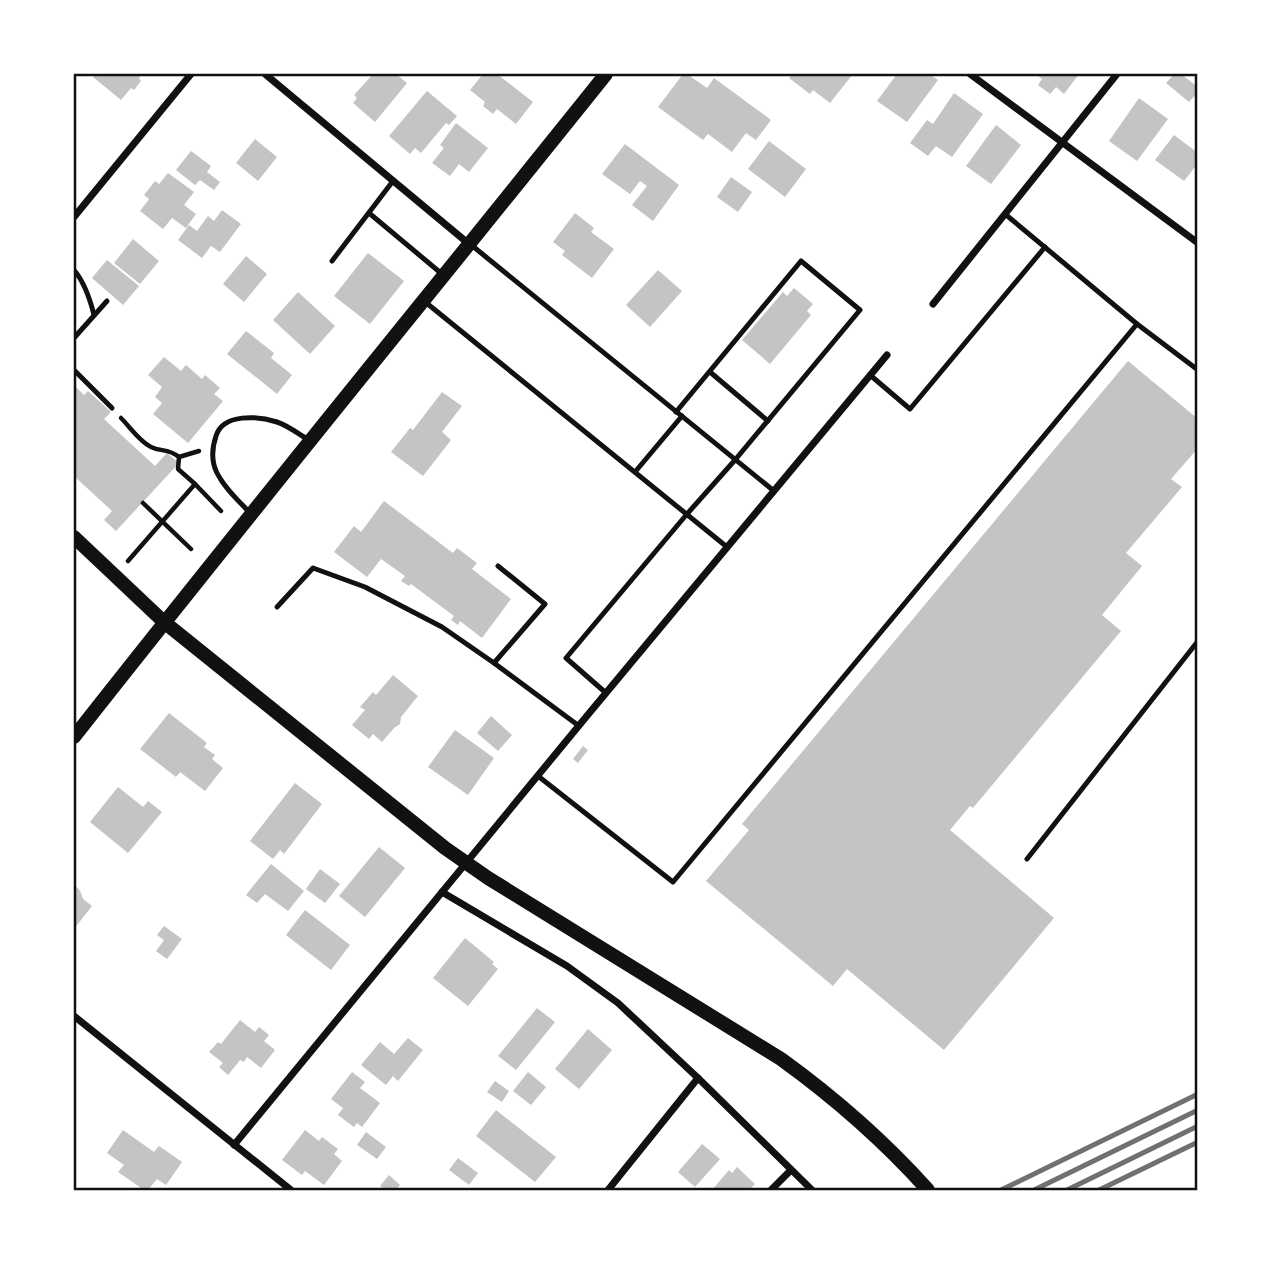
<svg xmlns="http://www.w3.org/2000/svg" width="1271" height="1264" font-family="'PT Sans',sans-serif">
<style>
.building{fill:#c4c4c4}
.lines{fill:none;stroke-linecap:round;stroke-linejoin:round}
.path{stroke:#111;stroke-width:4.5}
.service{stroke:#111;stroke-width:5}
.minor{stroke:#111;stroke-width:7}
.secondary{stroke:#111;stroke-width:14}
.rail{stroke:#707070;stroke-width:5}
.neatline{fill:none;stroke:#111;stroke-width:2.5}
</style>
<rect width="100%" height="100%" fill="#fff"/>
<!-- building -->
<g class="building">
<path d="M96,74H142L139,78L141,81L134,90L131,88L121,100L93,77Z"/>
<path d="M373,74H396L407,83L375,122L353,103L357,98L354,95Z"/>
<path d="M483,74H497L533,102L516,124L497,109L493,114L483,106L485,102L470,90Z"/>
<path d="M683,74H687L707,88L714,78L771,120L756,140L746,133L732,152L708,134L703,140L658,107Z"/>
<path d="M792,74H853L830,103L813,90L810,94L789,78Z"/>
<path d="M897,74H929L938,80L907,122L877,101Z"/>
<path d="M1035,74H1079L1064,94L1056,87L1050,94L1038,85L1042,79Z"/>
<path d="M1174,74H1181L1198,87V92L1189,102L1166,83Z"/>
<path d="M427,91L457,116L449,125L446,123L421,153L415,148L410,154L389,136Z"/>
<path d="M954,93L983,114L952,157L936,146L928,156L910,143L927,120L933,124Z"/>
<path d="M1139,98L1168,119L1137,161L1109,141Z"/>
<path d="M456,123L488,148L469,172L459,164L450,176L432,163L444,148L440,145Z"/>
<path d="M996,125L1021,145L991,184L966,166Z"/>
<path d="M1174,135L1198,153V163L1184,181L1155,160Z"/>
<path d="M255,139L277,157L258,181L236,163Z"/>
<path d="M769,141L806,169L785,197L748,169Z"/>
<path d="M625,144L679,185L653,221L632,205L647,186L640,181L630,194L602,174Z"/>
<path d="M191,151L211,166L207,172L220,182L214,190L200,180L195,185L176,170Z"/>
<path d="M168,173L194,192L184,205L196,214L186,228L172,218L163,229L140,211L149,199L144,195L155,181L159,184Z"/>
<path d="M731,177L752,192L738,212L717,197Z"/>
<path d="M222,210L241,224L220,252L211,246L202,258L178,240L189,225L197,231L208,216L214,221Z"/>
<path d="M575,213L594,228L591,232L614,249L592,278L562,255L565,251L553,242Z"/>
<path d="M133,239L159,261L140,284L114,263Z"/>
<path d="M368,253L404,281L370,324L334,296Z"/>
<path d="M246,256L267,274L244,302L223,284Z"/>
<path d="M107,260L139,286L123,305L92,278Z"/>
<path d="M658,270L682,291L650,327L626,305Z"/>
<path d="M794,288L813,304L807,311L811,315L770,364L742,340L783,292L787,296Z"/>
<path d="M298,292L335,326L310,354L273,320Z"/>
<path d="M246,331L274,353L271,358L292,375L277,394L227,354Z"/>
<path d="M164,357L181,371L186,365L202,379L205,375L220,388L214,394L223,401L188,443L153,414L162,403L155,397L162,387L148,375Z"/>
<path d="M1128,361L1198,419V448L1171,479L1182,487L1126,553L1142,566L1102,615L1121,631L973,808L970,806L950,830L1054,918L944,1050L847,969L833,986L706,881L749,830L742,824Z"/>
<path d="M74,385L84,395L88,391L111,412L104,419L155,466L167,453L179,463L116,531L104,520L112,511L74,476Z"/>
<path d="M442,392L462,406L442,432L451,440L423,476L391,452L410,428L413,430Z"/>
<path d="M384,501L453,553L457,548L477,563L472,569L511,599L482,638L460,621L458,625L451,620L454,616L411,584L409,586L401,581L405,576L381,559L367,577L334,552L354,526L361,532Z"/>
<path d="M393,675L418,696L401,717L400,724L394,728L382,742L373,734L369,739L352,725L365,710L360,707L373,692L376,695Z"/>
<path d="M169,713L207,743L204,747L215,755L212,759L223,768L205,791L180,772L176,777L140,749Z"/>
<path d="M491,716L512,735L498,751L477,733Z"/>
<path d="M455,730L494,758L468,795L428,767Z"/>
<path d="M583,746L588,750L578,763L573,759Z"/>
<path d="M295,783L322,804L284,854L280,850L273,859L250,841Z"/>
<path d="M118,787L143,807L148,801L162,812L128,853L90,822Z"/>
<path d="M379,847L405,868L365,917L339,896Z"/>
<path d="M271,864L304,891L288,911L265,894L257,903L246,895Z"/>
<path d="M320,869L340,884L325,903L306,889Z"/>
<path d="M74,886L78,888L81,893L83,899L92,906L74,929Z"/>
<path d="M305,910L350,945L331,970L286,935Z"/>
<path d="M164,926L182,939L167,959L156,951L164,940L157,935Z"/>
<path d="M465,938L494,962L492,964L498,969L468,1006L433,978Z"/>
<path d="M537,1008L555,1022L516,1070L498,1056Z"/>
<path d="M240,1020L255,1032L259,1027L269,1035L264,1041L275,1050L261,1068L247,1057L244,1062L240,1060L228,1075L219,1067L223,1063L209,1052L218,1042L221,1044Z"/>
<path d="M588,1029L612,1050L579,1089L555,1069Z"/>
<path d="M408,1038L423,1050L398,1081L393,1076L386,1085L361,1065L380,1042L394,1054Z"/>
<path d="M352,1072L365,1082L360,1088L380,1103L362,1127L357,1123L354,1127L338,1115L343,1108L331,1099Z"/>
<path d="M528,1072L546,1087L531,1105L513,1091Z"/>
<path d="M495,1081L509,1091L502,1102L487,1092Z"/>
<path d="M496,1110L556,1157L535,1182L476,1136Z"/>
<path d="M123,1130L154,1152L159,1146L182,1162L166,1185L157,1179L148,1190H144L118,1172L124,1165L107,1153Z"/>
<path d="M305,1130L319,1141L322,1137L338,1149L334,1154L342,1161L324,1185L305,1171L302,1175L282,1160Z"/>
<path d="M366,1132L386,1147L377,1159L357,1145Z"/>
<path d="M702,1144L720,1159L695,1187L678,1172Z"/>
<path d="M458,1158L478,1173L469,1185L449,1170Z"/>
<path d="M737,1167L755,1184L749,1190H712L729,1170L732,1173Z"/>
<path d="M389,1175L400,1185L396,1190H386L380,1186Z"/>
</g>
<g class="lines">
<!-- path -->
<g class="path">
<path d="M121,418C130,427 139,441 151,447C161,452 168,448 179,457L178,469L195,484"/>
<path d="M179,457L199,451"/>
<path d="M143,503L191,549"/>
<path d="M128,561L195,484L221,511"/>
</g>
<!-- service -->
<g class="service">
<path d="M369,213L442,274"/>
<path d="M1005,214L1137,324"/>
<path d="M470,244L774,491"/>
<path d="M332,261L393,181"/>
<path d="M74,270C85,283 90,299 94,315"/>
<path d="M424,301L727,547"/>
<path d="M74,338L107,301"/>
<path d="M74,370L112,408"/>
<path d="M710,372L768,421"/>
<path d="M870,375L910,409L1045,247"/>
<path d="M635,472L682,416"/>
<path d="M251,514C239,501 225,489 217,473C211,461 212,448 216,436C223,413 258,416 277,422C289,426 300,435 310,441"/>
<path d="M498,566L545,604L494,663L579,726"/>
<path d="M277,607L313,568L365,587L442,627L494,663"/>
<path d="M606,693L566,658L687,514L735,460L860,310L801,261L676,412"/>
<path d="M538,776L673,882L1137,324L1198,370"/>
<path d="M1027,859L1198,641"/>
</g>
<!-- minor -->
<g class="minor">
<path d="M265,74L469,244"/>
<path d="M970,74L1198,243"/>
<path d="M74,217L191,74"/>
<path d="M933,304L1117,74"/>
<path d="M442,892L567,966L618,1003L698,1078L812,1190"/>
<path d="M74,1016L291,1190"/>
<path d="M234,1145L586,717L887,355"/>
<path d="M608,1190L698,1078"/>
<path d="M771,1190L791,1170"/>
</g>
<!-- secondary -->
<g class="secondary">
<path d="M74,537L164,622L445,848L488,878L781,1059C835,1098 884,1141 928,1190"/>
<path d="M74,737C249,514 429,295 606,74"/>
</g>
<!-- rail -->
<g class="rail">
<path d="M1001,1190L1198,1094"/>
<path d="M1034,1190L1198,1110"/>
<path d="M1067,1190L1198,1126"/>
<path d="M1099,1190L1198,1142"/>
</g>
</g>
<!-- border -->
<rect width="1271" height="1264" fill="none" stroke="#ffffff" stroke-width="150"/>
<rect x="75" y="75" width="1121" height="1114" class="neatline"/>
</svg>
